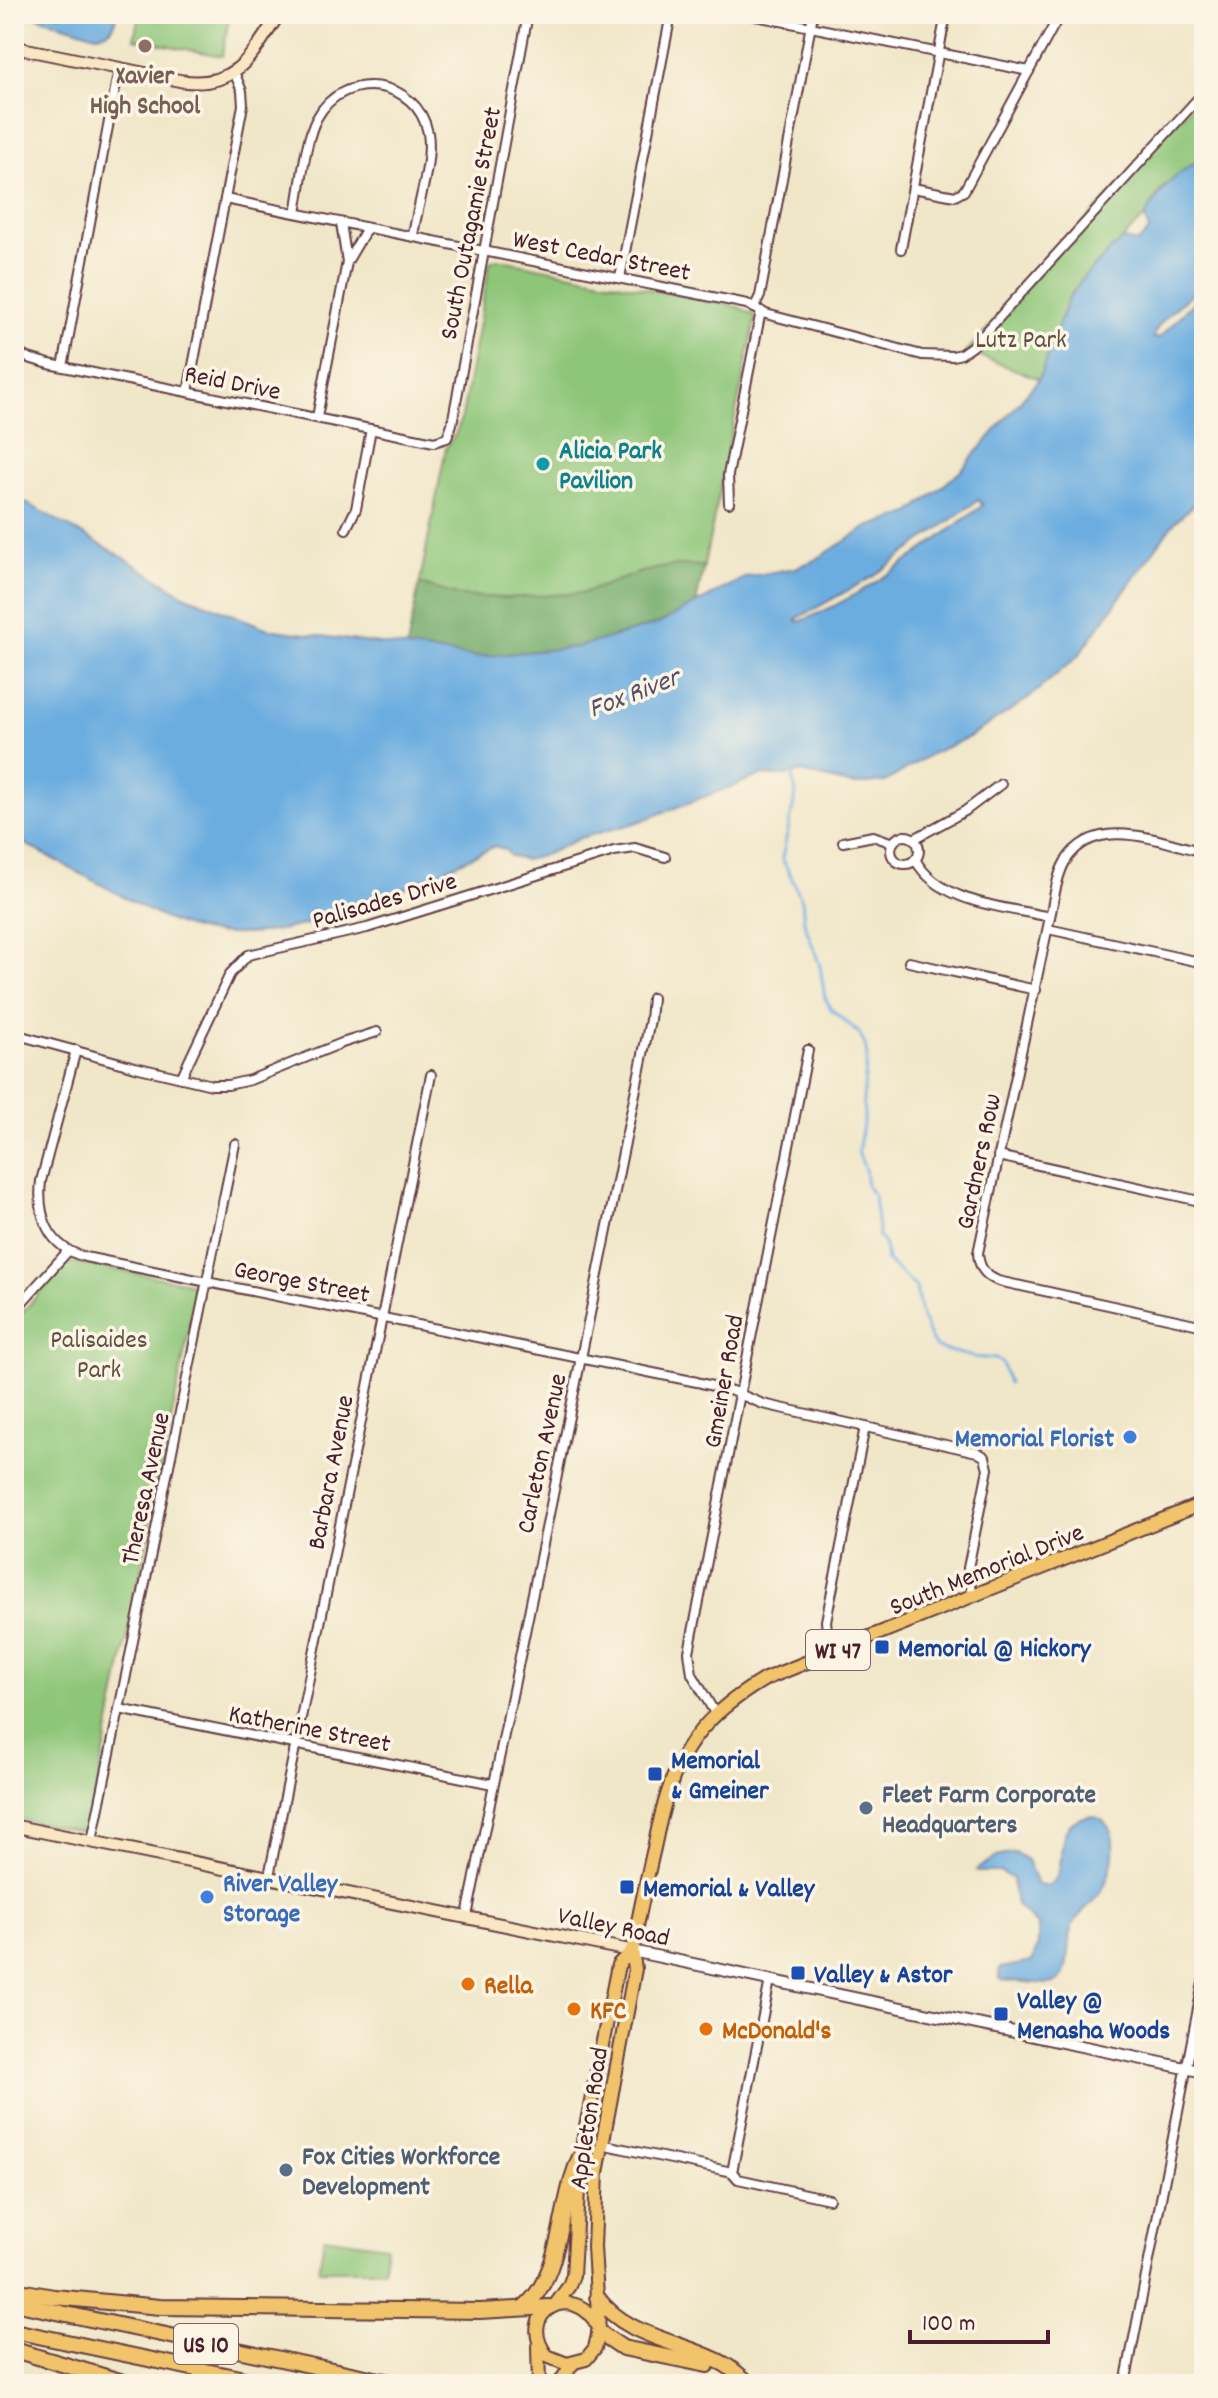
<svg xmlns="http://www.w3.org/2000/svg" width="1218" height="2398" font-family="Dekko,sans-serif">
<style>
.green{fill:#8ec679;stroke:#6c7252;stroke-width:2}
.forest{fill:#72ab69;stroke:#5e654a;stroke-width:2}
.water{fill:#6cade0;stroke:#5b6686;stroke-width:2;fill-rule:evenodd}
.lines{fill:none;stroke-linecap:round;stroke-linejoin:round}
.stream{stroke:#6cade0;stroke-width:3}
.minor-casing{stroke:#633d43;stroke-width:12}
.tertiary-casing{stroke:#633d43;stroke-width:14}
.secondary-casing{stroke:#633d43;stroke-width:15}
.primary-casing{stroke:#633d43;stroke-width:16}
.motorway-casing{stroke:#633d43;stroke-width:18}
.minor{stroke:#fff;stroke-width:8}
.tertiary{stroke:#fff;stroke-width:10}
.secondary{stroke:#f9e7c3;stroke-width:11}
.primary{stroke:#f1c36a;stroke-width:12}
.motorway{stroke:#f1c36a;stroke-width:14}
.education-dot{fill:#8d6e63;stroke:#fcf5e5;stroke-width:3}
.culture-dot{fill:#0f9aa8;stroke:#fcf5e5;stroke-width:3}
.shop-dot{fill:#3f7fe0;stroke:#fcf5e5;stroke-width:3}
.transit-dot{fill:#1a4fb4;stroke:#fcf5e5;stroke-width:3}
.service-dot{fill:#5c6f8a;stroke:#fcf5e5;stroke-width:3}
.food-dot{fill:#e8710a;stroke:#fcf5e5;stroke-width:3}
.labels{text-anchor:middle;stroke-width:7;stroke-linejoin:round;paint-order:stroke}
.shield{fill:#fcf5e5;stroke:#7f5f63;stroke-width:2}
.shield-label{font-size:24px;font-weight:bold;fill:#4a1f2b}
.education-label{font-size:26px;font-weight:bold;fill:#785e54;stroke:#fcf5e5}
.street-label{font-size:26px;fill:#4a1f2b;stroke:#fcf5e5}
.park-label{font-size:26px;fill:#5e5142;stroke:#fcf5e5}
.culture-label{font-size:26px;font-weight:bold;fill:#0d838f;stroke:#fcf5e5;text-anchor:start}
.shop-label{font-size:26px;font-weight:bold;fill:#366cbe;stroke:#fcf5e5;text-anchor:end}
.transit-label{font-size:26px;font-weight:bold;fill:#164399;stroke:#fcf5e5;text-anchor:start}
.service-label{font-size:26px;font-weight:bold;fill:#4e5e75;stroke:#fcf5e5;text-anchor:start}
.food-label{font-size:26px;font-weight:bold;fill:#c56008;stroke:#fcf5e5;text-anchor:start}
.water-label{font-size:28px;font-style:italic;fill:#56516a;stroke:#fcf5e5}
</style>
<rect width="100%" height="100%" fill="#fcf5e5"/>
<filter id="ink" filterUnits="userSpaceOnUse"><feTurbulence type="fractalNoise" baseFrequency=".0125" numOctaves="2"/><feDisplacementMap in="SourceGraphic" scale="16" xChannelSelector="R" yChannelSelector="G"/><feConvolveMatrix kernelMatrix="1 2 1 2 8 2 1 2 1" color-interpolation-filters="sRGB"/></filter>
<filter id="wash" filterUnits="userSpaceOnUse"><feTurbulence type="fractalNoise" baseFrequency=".006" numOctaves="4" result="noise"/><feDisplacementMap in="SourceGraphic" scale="32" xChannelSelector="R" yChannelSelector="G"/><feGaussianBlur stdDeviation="1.8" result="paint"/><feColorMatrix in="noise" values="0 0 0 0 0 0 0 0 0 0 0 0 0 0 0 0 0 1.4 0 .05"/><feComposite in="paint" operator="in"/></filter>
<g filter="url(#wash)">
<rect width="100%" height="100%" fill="#f0e6c8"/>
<!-- green -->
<g class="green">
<path d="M139,14H230L222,56L134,39Z"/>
<path d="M1204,92V161L1194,163L1162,188L1145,217L1083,278L1068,299L1039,379L967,351Z"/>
<path d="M497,259L738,307L754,315L755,321L696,603L407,648L446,448L455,435L462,417L490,262Z"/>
<path d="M72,1262L189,1283L197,1291L90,1823L84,1832L14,1818V1322L63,1266Z"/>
<path d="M324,2237L386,2246L384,2270H319Z"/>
</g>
<!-- forest -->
<path class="forest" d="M677,565L704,566L696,603L658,624L577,647L476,657L407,648L419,584L461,596L504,598L583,593L641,572Z"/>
<!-- water -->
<g class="water">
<path d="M28,14H117C114,27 109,34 96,35Z"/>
<path d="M1204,161V283C1189,298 1158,318 1153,338H1159L1204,291V494L1172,525L1078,656L1025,701L969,737L931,754L885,782L853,785L801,772L782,776L762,775L635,823L580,838L547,854L525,860L510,856L506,850L495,846C412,883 287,954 194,929C164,921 138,905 111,890C79,873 46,855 14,838V496L121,556L184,595L268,629L476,657L577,647L658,624L746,577L796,568L815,560L868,527L910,513L961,471L1039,379L1068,299L1083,278L1122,239L1137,243L1149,231L1145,217C1159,194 1176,167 1204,161ZM978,500L983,505C925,549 868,594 799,622L796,619L874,576Z"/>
<path d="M1090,1816C1125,1820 1114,1872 1100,1893C1092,1904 1078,1914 1072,1926C1064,1944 1075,1981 1049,1984L1002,1980L999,1977L1000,1968L1032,1962L1038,1944V1926L1016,1905L1012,1879L1001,1872H979L976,1871L977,1869L996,1857L1015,1853L1027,1860L1037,1885L1049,1886C1074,1868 1045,1822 1090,1816Z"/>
</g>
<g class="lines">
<!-- stream -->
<path class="stream" d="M791,770L796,793L782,858L802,900L804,922L820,966L825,998L831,1009L859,1033L865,1045L867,1056L863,1099L864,1118L858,1152L865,1169L867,1187L874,1196L879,1237L885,1245L887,1261L916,1287L921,1315L931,1340L937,1348L973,1357L996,1359L1002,1363L1008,1383"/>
</g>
</g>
<g filter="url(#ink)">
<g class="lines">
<!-- minor casing -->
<g class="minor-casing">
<g id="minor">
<path d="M746,14L1029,71"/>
<path d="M913,188L955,196L964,191L1060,14"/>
<path d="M225,199L747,304L766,314L922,355L953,356L961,354L975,344L1204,92"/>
<path d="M296,213C301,187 305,139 317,118C343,69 417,78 428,133C433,162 417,206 413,236"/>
<path d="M901,249L946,14"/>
<path d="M347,262L367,228"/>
<path d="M620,278L671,14"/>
<path d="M754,308L760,296L813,14"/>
<path d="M14,349L25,357L49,364L434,442L447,438L452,424L528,14"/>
<path d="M63,367L119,68"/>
<path d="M188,392L243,105L242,91L234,72"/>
<path d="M317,417L347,262L341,223"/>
<path d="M729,503L728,475L761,311"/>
<path d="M346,529L356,509L371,429"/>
<circle cx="905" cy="850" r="14"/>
<path d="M914,839L965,811L1001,784"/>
<path d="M843,842L873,836L893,843"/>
<path d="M1204,852C1160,842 1095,813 1065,862C1056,877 1054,900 1050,917L978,1253C979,1267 984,1275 998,1281L1204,1326"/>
<path d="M915,859C939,904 1006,907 1050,917"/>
<path d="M1048,929L1204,963"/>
<path d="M909,962L1036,990"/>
<path d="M14,1034L135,1067L212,1085H228L250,1080L342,1043L377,1032"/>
<path d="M76,1050L41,1181C37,1216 48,1247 85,1257L697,1382L732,1391L763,1404L977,1452L985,1457L988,1469L968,1568L973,1597"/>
<path d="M181,1078L230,974L248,955L367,928L614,851L635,848L665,857"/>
<path d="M998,1156L1204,1202"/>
<path d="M14,1311L68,1251"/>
<path d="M1203,1504L1204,1482"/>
<path d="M834,1652L828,1639L826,1621L865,1427"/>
<path d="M119,1709L493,1784"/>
<path d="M716,1715L692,1674L689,1652L808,1050"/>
<path d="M92,1841L235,1144"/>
<path d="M269,1876L431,1075"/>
<path d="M467,1916L650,1020L652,998"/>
<path d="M601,2144L732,2172L738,2179L829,2199"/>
<path d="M732,2172L770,1980"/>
<path d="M1125,2384L1204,1978"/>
</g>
</g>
<!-- tertiary casing -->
<g class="tertiary-casing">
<path id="tertiary" d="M632,1951L1204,2072"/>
</g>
<!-- secondary casing -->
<g class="secondary-casing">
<g id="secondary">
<path d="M14,47L182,81C237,89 253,53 279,14"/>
<path d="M14,1826L632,1951"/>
</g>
</g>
<!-- primary casing -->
<g class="primary-casing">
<g id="primary">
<path d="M556,2304L569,2286L573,2275L580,2157L618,1965L632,1951"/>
<path d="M598,2326C573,2279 514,2313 547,2356L567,2364L586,2359L595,2348L599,2330L594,2247L597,2173L635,1969L632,1951C639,1916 646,1882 654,1848C671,1764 689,1724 765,1679L1204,1503"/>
<path d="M538,2346L539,2384"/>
<path d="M559,2384L573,2363"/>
</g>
</g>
<!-- motorway casing -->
<g class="motorway-casing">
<g id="motorway">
<path d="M14,2290L54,2297L160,2307L480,2311L549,2307"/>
<path d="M597,2297C626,2338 683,2341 724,2364C731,2368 738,2374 744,2379"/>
<path d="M14,2303L399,2384"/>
<path d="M524,2307C563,2276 559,2202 580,2157"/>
<path d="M14,2331L268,2384"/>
<path d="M599,2332L623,2348L707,2365"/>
<path d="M14,2350L130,2384"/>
</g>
</g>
<!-- minor -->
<use href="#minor" class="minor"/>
<!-- tertiary -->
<use href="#tertiary" class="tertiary"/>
<!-- secondary -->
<use href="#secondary" class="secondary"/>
<!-- primary -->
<use href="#primary" class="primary"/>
<!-- motorway -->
<use href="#motorway" class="motorway"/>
</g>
</g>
<!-- markers -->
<circle class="education-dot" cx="145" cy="46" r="8"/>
<circle class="culture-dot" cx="543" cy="464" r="8"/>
<g class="shop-dot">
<circle cx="1130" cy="1437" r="8"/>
<circle cx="207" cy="1897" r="8"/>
</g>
<g class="transit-dot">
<rect x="874" y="1639" width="16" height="16" rx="4"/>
<rect x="647" y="1766" width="16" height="16" rx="4"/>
<rect x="619" y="1879" width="16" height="16" rx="4"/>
<rect x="790" y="1965" width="16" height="16" rx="4"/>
<rect x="993" y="2006" width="16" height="16" rx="4"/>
</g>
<g class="service-dot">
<circle cx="866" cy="1808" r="8"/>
<circle cx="286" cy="2170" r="8"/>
</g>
<g class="food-dot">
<circle cx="468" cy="1984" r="8"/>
<circle cx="574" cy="2009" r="8"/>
<circle cx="706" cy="2029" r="8"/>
</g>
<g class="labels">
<!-- shield labels -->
<g class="shield">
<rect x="806" y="1630" width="64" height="40" rx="6"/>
<rect x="174" y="2324" width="64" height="40" rx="6"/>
</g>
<g class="shield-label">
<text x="838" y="1658">WI 47</text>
<text x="206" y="2352">US 10</text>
</g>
<!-- education labels -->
<g class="education-label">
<text x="145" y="83">Xavier<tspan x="145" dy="30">High School</tspan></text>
</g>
<!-- street labels -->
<g class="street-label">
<text transform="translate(469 223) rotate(-79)" y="9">South Outagamie Street</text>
<text transform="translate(602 254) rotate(11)" y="9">West Cedar Street</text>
<text transform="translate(233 381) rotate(11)" y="9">Reid Drive</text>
<text transform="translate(384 899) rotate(-16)" y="9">Palisades Drive</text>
<text transform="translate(977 1161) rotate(-78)" y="9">Gardners Row</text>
<text transform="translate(302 1280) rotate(11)" y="9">George Street</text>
<text transform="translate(722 1381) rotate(-80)" y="9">Gmeiner Road</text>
<text transform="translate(540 1453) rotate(-78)" y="9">Carleton Avenue</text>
<text transform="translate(329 1472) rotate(-79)" y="9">Barbara Avenue</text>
<text transform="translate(144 1488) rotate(-78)" y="9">Theresa Avenue</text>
<text transform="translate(986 1568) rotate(-22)" y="9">South Memorial Drive</text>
<text transform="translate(310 1727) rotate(11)" y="9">Katherine Street</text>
<text transform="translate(614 1925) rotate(12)" y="9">Valley Road</text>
<text transform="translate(587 2118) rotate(-81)" y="9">Appleton Road</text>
</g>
<!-- park labels -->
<g class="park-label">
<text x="1021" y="347">Lutz Park</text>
<text x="99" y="1347">Palisaides<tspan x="99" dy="30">Park</tspan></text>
</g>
<!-- culture labels -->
<g class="culture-label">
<text x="559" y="458">Alicia Park<tspan x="559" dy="30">Pavilion</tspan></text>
</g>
<!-- shop labels -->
<g class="shop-label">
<text x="1114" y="1446">Memorial Florist</text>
<text x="223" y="1891" text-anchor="start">River Valley<tspan x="223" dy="30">Storage</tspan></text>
</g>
<!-- transit labels -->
<g class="transit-label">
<text x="898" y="1656">Memorial @ Hickory</text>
<text x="671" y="1768">Memorial<tspan x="671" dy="30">&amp; Gmeiner</tspan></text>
<text x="643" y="1896">Memorial &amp; Valley</text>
<text x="814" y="1982">Valley &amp; Astor</text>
<text x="1017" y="2008">Valley @<tspan x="1017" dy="30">Menasha Woods</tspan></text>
</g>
<!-- service labels -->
<g class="service-label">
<text x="882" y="1802">Fleet Farm Corporate<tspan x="882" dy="30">Headquarters</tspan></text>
<text x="302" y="2164">Fox Cities Workforce<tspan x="302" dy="30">Development</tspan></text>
</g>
<!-- food labels -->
<g class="food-label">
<text x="484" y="1993">Rella</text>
<text x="590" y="2018">KFC</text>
<text x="722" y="2038">McDonald's</text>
</g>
<!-- water labels -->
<g class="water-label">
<text transform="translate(633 691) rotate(-21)" y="10">Fox River</text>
</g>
</g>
<!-- margin -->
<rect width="1218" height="2398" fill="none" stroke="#fcf5e5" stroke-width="48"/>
<!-- scale -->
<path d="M910 2330v12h138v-12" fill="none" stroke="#4a1f2b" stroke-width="4"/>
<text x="922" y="2330" font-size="24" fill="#4a1f2b" stroke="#fcf5e5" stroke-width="6" paint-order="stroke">100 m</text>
</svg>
